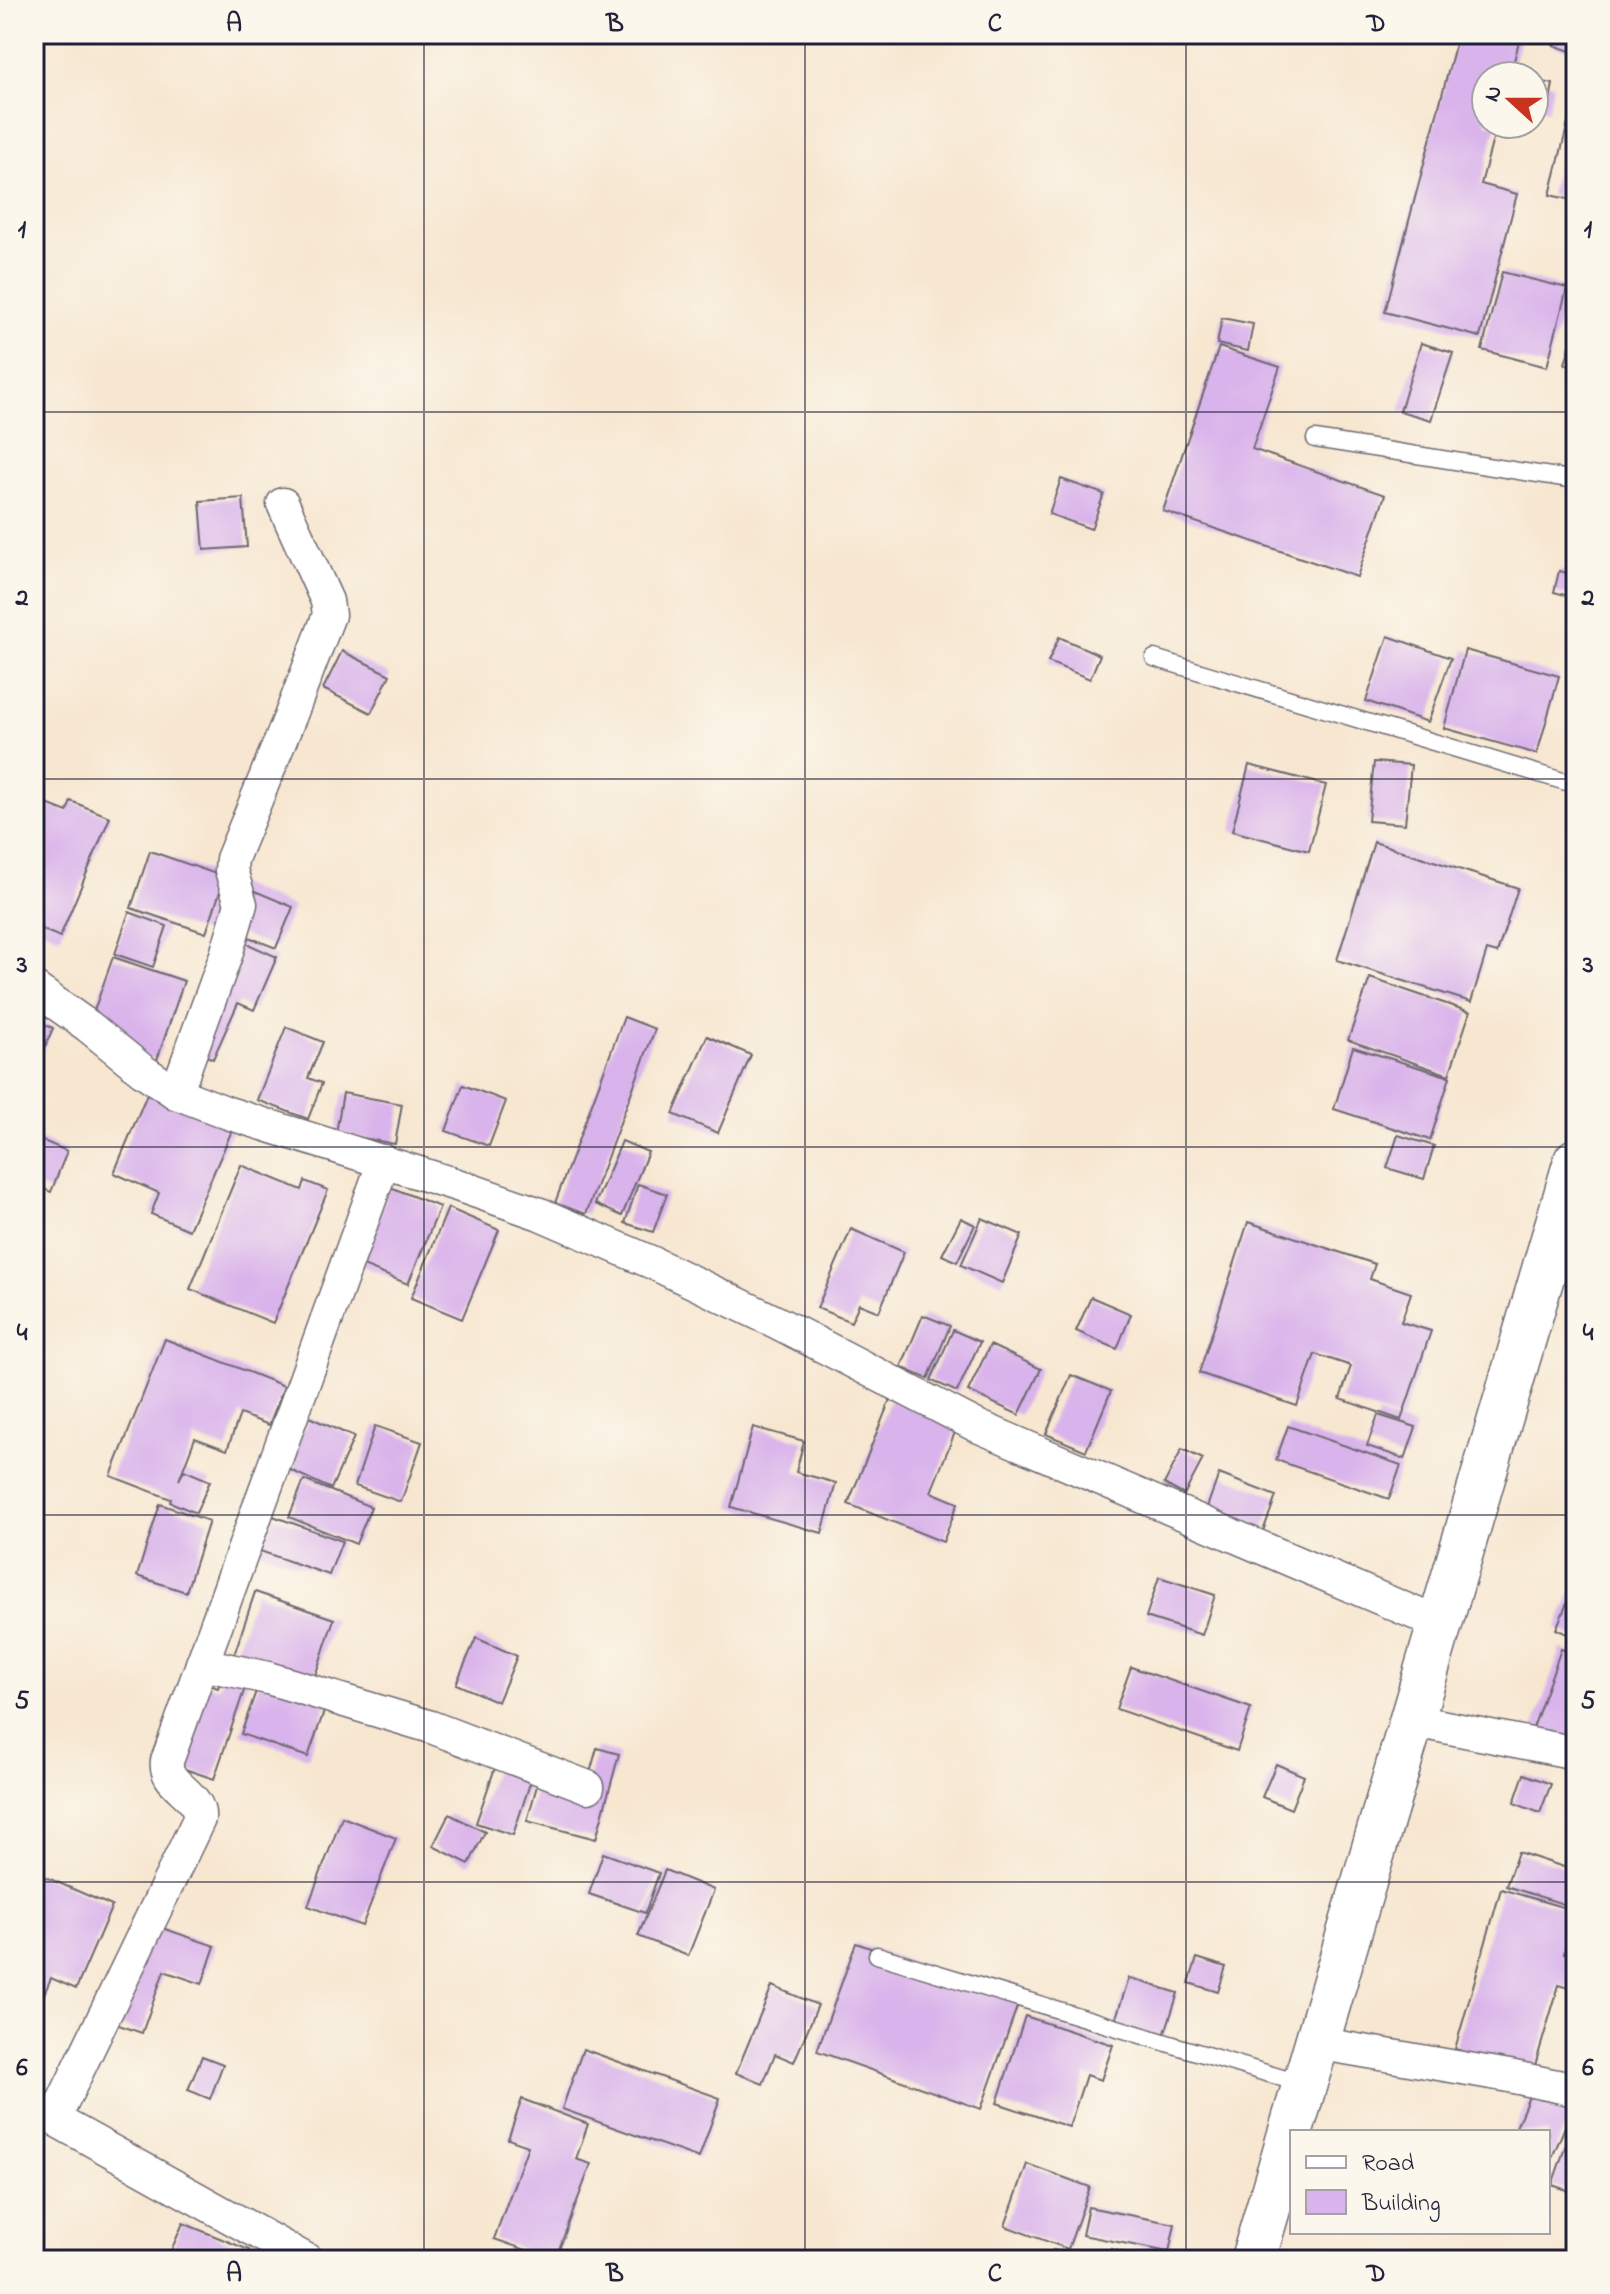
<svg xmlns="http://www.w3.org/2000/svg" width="1610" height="2294" font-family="'Indie Flower',sans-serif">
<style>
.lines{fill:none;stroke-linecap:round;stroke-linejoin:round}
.stream{stroke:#5bb6d9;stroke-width:12}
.building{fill:#d9b3eb}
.service-casing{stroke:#6d6770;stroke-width:19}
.minor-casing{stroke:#6d6770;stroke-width:35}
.primary-casing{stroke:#6d6770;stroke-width:47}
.service{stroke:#fff;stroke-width:16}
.minor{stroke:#fff;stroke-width:32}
.primary{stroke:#fff;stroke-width:44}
.grid{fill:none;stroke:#22223b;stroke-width:2;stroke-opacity:0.55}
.neatline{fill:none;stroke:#22223b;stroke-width:3}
.grid-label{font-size:26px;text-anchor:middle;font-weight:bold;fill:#22223b}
</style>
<rect width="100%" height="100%" fill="#fbf7ec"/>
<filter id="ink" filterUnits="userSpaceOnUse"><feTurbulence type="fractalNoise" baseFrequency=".0125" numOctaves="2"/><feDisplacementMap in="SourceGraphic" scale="16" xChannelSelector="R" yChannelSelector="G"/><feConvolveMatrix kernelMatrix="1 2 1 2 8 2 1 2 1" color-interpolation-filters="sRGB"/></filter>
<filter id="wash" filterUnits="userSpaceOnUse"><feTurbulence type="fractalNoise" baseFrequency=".006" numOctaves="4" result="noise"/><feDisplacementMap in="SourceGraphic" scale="32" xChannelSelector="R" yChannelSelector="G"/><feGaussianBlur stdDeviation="1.8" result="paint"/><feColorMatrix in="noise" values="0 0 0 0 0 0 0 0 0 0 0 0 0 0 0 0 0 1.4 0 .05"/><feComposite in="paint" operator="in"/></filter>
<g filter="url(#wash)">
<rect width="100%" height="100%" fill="#f7e7d1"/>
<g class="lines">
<!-- stream -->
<path class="stream" d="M392,2259L393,2260"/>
</g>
<g id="blocks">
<!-- building -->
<g class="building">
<path d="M1458,34H1521L1510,76H1486V124H1497L1481,184L1517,194L1480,337L1385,312Z"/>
<path d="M1557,34H1576V53L1553,45Z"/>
<path d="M1534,80L1553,84L1548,110L1534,107Z"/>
<path d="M1575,95H1576V201L1550,195Z"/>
<path d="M1502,272L1567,288L1547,367L1482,350Z"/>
<path d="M1222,318L1253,324L1248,351L1217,344Z"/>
<path d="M1575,328H1576V367L1565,364Z"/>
<path d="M1421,343L1453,353L1431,420L1400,411Z"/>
<path d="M1219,347L1280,367L1252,449L1385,495L1357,577L1163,511Z"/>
<path d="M1061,479L1104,494L1091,529L1049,514Z"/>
<path d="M243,498L247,547L204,550L200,501Z"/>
<path d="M1559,571L1576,575V598L1554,592Z"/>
<path d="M1388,636L1451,658L1428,722L1366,701Z"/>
<path d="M1059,637L1100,655L1090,679L1048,662Z"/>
<path d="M1465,650L1559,676L1537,754L1444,728Z"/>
<path d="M342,651L390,675L371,713L323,689Z"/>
<path d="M1374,762L1411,765L1405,824L1368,821Z"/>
<path d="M1249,765L1326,785L1309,851L1232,831Z"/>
<path d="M34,799L67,812L71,801L110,817L60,937L34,926Z"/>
<path d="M1374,842L1518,888L1497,953L1487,950L1471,1002L1337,960Z"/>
<path d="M150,851L225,877L206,933L131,908Z"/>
<path d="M238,884L293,907L276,948L221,926Z"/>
<path d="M129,912L167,926L153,967L115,954Z"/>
<path d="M226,934L277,957L254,1010L238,1003L213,1059L179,1044Z"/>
<path d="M113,957L184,981L157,1060L113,1045L90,1022Z"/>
<path d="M1370,978L1470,1012L1449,1075L1348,1040Z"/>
<path d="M624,1017L655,1029L586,1214L555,1203Z"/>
<path d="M34,1020L53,1028L34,1073Z"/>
<path d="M286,1027L323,1042L308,1078L322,1083L308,1119L257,1100Z"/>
<path d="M707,1036L751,1055L718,1133L673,1114Z"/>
<path d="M1353,1047L1450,1077L1430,1140L1334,1109Z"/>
<path d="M463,1085L506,1101L489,1146L446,1131Z"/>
<path d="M149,1089L233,1128L189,1230L151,1214L159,1193L114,1173Z"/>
<path d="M343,1093L402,1104L395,1144L336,1133Z"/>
<path d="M1398,1135L1434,1146L1424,1179L1387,1168Z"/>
<path d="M34,1137L67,1151L51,1192L34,1185Z"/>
<path d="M622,1141L648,1152L622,1216L595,1204Z"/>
<path d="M241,1165L302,1190L305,1181L328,1190L273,1323L190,1289Z"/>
<path d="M638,1184L667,1194L653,1232L625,1223Z"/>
<path d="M390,1187L440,1207L408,1284L358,1264Z"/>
<path d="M448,1208L499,1230L462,1319L411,1298Z"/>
<path d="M961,1218L975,1225L957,1262L942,1255Z"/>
<path d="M982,1218L1022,1235L1002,1283L961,1265Z"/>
<path d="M1248,1222L1375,1264L1370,1279L1411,1293L1401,1322L1431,1331L1401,1420L1340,1399L1351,1366L1315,1354L1297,1406L1199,1373Z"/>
<path d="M851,1229L904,1252L879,1312L859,1304L851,1322L817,1308Z"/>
<path d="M1091,1297L1131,1314L1117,1349L1076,1331Z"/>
<path d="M923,1315L950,1326L928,1379L901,1367Z"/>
<path d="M953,1330L980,1342L957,1392L931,1380Z"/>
<path d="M165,1339L284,1386L269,1425L240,1414L227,1450L195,1438L179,1480L184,1470L210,1481L196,1513L170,1502L171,1499L111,1476Z"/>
<path d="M990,1345L1041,1369L1019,1415L968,1391Z"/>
<path d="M1071,1375L1111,1391L1086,1451L1046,1434Z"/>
<path d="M890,1400L957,1427L931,1492L958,1503L943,1542L848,1504Z"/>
<path d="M1378,1415L1416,1427L1405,1459L1367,1446Z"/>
<path d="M309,1417L354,1437L331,1489L286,1468Z"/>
<path d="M375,1426L422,1442L401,1502L355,1486Z"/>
<path d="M1288,1426L1401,1465L1389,1499L1276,1460Z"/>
<path d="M753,1427L804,1441L796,1472L836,1483L822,1533L731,1507Z"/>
<path d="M1182,1449L1203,1459L1184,1495L1164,1484Z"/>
<path d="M1219,1474L1276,1496L1259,1542L1202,1521Z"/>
<path d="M304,1480L371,1507L356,1544L289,1517Z"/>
<path d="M160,1504L209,1521L186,1592L137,1576Z"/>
<path d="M270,1515L342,1541L329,1575L257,1550Z"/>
<path d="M1159,1577L1215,1595L1202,1635L1146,1617Z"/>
<path d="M1576,1582V1638L1556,1629Z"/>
<path d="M255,1592L334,1619L312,1685L233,1658Z"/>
<path d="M476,1638L517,1656L498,1702L456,1684Z"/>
<path d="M1561,1649L1576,1654V1750L1531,1734Z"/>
<path d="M1131,1667L1251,1708L1237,1751L1116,1709Z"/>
<path d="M225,1668L249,1676L214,1779L167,1763L195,1680L218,1688Z"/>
<path d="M262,1674L329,1697L308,1757L241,1734Z"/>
<path d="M597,1748L619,1754L596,1839L527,1821L540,1775L586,1787Z"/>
<path d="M499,1756L535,1768L513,1835L476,1823Z"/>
<path d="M1276,1764L1304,1776L1291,1809L1262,1797Z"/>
<path d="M1524,1774L1551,1784L1540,1813L1514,1803Z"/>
<path d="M449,1814L485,1832L469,1864L433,1846Z"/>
<path d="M342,1817L396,1838L362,1926L308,1906Z"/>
<path d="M1518,1852L1576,1871V1908L1506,1886Z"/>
<path d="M603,1853L659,1873L645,1913L589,1894Z"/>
<path d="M665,1870L714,1890L688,1956L638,1936Z"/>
<path d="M34,1872L112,1906L76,1989L51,1978L38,2008L34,2006V1974L41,1956L34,1953Z"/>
<path d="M1501,1889L1576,1911L1564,1953L1576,1957V1990L1559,1985L1533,2072L1455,2049Z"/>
<path d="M133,1918L215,1946L202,1984L164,1971L142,2033L98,2018Z"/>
<path d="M856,1943L1019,2001L981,2109L817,2051Z"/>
<path d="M1197,1958L1226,1967L1218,1992L1189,1983Z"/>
<path d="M1129,1978L1178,1993L1162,2042L1113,2027Z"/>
<path d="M772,1986L818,2005L794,2062L775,2054L763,2084L736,2073Z"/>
<path d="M1025,2016L1113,2045L1101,2080L1086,2075L1069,2127L997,2103Z"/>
<path d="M583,2049L720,2098L699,2158L562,2109Z"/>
<path d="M202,2056L223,2064L210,2099L188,2090Z"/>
<path d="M1539,2073L1576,2101L1548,2167V2132H1514Z"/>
<path d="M522,2099L588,2124L576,2159L591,2164L555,2260L494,2239L528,2146L508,2139Z"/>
<path d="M1576,2116V2193L1552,2185Z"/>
<path d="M1027,2164L1090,2187L1068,2249L1005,2226Z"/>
<path d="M1088,2207L1175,2224L1169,2252L1082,2235Z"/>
<path d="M183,2223L249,2250L245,2260H167Z"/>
<path d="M1111,2249L1147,2259V2260H1108Z"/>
<path d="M1053,2250L1084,2259V2260H1050Z"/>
</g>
</g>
</g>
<g filter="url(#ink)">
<use href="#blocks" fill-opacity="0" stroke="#6d6770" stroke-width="2"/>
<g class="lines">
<!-- service casing -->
<g class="service-casing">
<g id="service">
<path d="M1315,439L1576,480"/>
<path d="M1154,658L1576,785"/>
<path d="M877,1955L1302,2084"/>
</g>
</g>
<!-- minor casing -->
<g class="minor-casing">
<g id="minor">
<path d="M34,988L88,1026L142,1070L176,1093L228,1113L457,1185L540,1214L653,1263L776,1322L975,1425L1440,1624"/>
<path d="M176,1093L226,955L241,904L231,870L232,859L290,717L329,615L327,601L283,504"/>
<path d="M202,1664L268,1678L431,1727L588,1787"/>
<path d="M1410,1720L1576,1753"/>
<path d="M1316,2043L1509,2076L1576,2090"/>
<path d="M34,2108L307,2260"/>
<path d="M55,2118L199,1819C202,1793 163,1786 167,1761L384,1161"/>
</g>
</g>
<!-- primary casing -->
<g class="primary-casing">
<path id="primary" d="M1253,2260L1576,1161"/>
</g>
<!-- service -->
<use href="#service" class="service"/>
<!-- minor -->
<use href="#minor" class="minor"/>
<!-- primary -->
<use href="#primary" class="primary"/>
</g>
</g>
<!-- grid -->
<path class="grid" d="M424,34V2260M805,34V2260M1186,34V2260M34,412H1576M34,779H1576M34,1147H1576M34,1515H1576M34,1882H1576"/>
<!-- margin -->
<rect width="1610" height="2294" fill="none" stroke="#fbf7ec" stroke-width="88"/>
<!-- legend -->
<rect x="1290" y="2130" width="260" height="104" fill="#fbf7ec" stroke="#a4a2a5" stroke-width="2"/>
<rect x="1306" y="2156" width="40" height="12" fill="#ffffff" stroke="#a4a2a5" stroke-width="2"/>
<text x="1362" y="2170" font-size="24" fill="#22223b">Road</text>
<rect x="1306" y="2190" width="40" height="24" fill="#d9b3eb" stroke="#a4a2a5" stroke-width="2"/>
<text x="1362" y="2210" font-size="24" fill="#22223b">Building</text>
<!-- north arrow -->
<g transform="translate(1510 100) rotate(291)"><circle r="38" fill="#fbf7ec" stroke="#a4a2a5" stroke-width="2"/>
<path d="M0-6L14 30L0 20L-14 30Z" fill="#c8321e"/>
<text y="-12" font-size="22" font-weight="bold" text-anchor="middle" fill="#22223b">N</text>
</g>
<rect x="44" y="44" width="1522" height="2206" class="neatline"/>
<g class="grid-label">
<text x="234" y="31">A</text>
<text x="615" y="31">B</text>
<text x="995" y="31">C</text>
<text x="1376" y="31">D</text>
<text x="22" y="237">1</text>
<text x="1588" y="237">1</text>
<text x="22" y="605">2</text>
<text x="1588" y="605">2</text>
<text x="22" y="972">3</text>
<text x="1588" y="972">3</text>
<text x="22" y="1340">4</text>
<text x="1588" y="1340">4</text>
<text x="22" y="1708">5</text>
<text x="1588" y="1708">5</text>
<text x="22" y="2075">6</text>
<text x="1588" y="2075">6</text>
<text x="234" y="2281">A</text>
<text x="615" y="2281">B</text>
<text x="995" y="2281">C</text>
<text x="1376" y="2281">D</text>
</g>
</svg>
